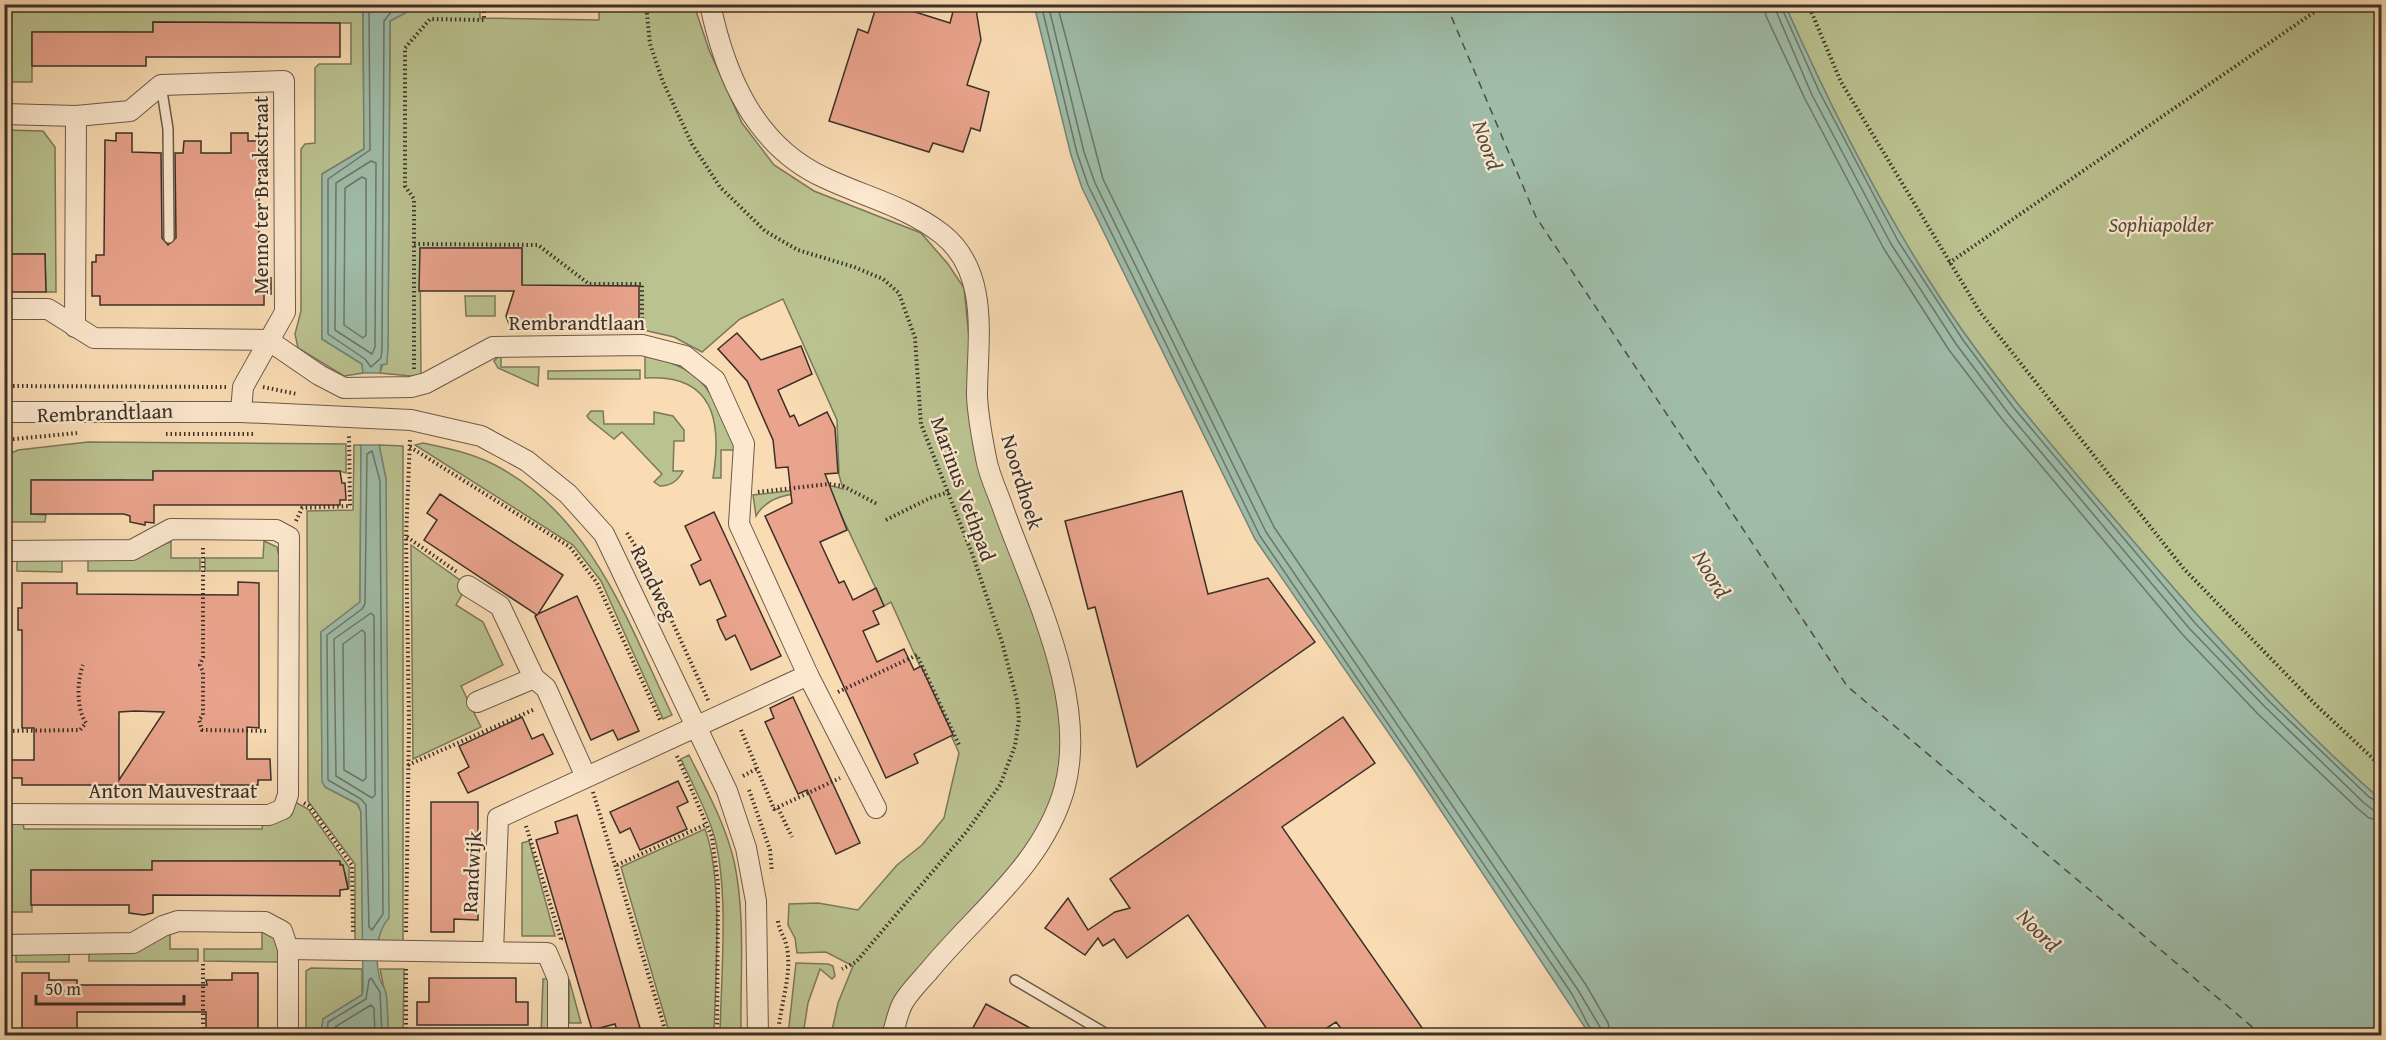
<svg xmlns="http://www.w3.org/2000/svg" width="2386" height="1040" font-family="'Gentium Book Plus',serif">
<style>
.green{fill:#bac290;stroke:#7a795c;stroke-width:1.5}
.water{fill:#9fbca9;stroke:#778475;stroke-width:1.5}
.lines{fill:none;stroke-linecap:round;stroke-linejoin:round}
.shore{stroke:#6d7668;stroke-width:1.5}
.ferry{stroke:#4f4c42;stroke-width:1.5;stroke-dasharray:8 6;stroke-linecap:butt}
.building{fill:#eaa48d;stroke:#3b3028;stroke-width:1.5;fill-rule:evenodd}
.service-casing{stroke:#6b5b4b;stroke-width:12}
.minor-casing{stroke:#6b5b4b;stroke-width:22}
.path{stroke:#3b3028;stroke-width:4;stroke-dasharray:1.5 3;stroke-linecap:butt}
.service{stroke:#fce8ce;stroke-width:9}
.minor{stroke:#fce8ce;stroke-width:20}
.labels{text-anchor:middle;stroke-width:4.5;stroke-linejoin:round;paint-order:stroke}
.street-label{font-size:21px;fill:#3b3028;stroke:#fce8ce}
.park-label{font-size:21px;font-style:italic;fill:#544d3d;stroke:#fce8ce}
.water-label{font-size:22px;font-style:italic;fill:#4f4c42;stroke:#fce8ce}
</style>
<rect width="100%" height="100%" fill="#fadcb4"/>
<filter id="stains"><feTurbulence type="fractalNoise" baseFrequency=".00333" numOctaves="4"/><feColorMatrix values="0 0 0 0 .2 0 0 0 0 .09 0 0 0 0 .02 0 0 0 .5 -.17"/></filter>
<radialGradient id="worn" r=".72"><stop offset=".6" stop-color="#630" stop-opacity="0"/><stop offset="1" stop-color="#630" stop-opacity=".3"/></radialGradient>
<!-- green -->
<g class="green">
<path d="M505,4H594V5L590,10L507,9Z"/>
<path d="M4,5H363L364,149L322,174V339L362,364L363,373L344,376L298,348L295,334L301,311V149L305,144L315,143V68L319,64H351V23L153,22V46L126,32H32V82H5Z"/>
<path d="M420,5H480V18L599,20V5H694L709,50L742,123L774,165L814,191L921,233L948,264L964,288L982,467L1054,672L1061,712L1062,755L1056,788L1043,824L1017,866L896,1000L881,1035H831L838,1003L853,966L826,952L797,953L795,938L788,925L789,904L818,903L858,910L897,865L922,845L944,818L959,753L891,602L884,606L830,491C803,494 771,490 756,516L753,495L832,486L843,489L839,475L837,420L783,299L740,319L702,352L674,337L639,329L522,285V248H420L421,377L380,373L388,348L390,21Z"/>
<path d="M1785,5H2381V800C2292,722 2211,633 2134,542C2065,461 1993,380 1935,290C1877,200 1828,102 1785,5Z"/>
<path d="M5,130L43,131L55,147L56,292H46L45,254H5Z"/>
<path d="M495,296V316H466L465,296Z"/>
<path d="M501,354V367H539L538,386L498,368L494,361Z"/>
<path d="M645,355C706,369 709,390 735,442V450H721V478H713C722,423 715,373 645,378Z"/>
<path d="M640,370V379H548V371Z"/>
<path d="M591,411H603L604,424H654V412L673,416L684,430V441H674L673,471H683C678,481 671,486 660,486L654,482L662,474L622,432L614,439L589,419L587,416Z"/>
<path d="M88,442L346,444V473L340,471H153V494L125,480H32L31,514L46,515L45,522H11L12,483H5V456L18,450Z"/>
<path d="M423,443C447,448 471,453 493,464C591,514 628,622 672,715L663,719L601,581L573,545L415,445Z"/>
<path d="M354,445H361L360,602L321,632L322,771L325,787L357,804L361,812L363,943H355V864L308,801L307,511L353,510Z"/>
<path d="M379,445L403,446V943H377L383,924L386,479Z"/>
<path d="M264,541L277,547L282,571H205V558H263Z"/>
<path d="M171,542V558H200V571H88V560Z"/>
<path d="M411,545L464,583V591L456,605L483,622L503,665L461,686L481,727L413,759Z"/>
<path d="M17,560H62V572L17,571Z"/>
<path d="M689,755C706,789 725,823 734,861C746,916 740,979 741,1035H720C721,976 729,896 715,839C708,812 692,784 681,759Z"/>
<path d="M295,802L308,809L349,867V889L345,873H340L342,865L339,861H153L152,885L31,871L32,912H9L8,822L23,823L24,829H262L263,823Z"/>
<path d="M705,829C724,881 715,979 714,1035H670L621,867Z"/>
<path d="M529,841L555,936H522V843Z"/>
<path d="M262,931C280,934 280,946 280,962L204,961V949H262Z"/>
<path d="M170,932V949H198V961H89V951Z"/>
<rect x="16" y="951" width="53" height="11"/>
<path d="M796,963L828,964L833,966L835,976L832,979L820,969L808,1003L803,1035H788Z"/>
<path d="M311,968L362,969V995L323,1019L321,1035L306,1036V971Z"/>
<path d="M380,969H404L403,1035H388L387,1004Z"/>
<path d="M543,979H552L550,1035L541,1036Z"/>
<path d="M569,979L581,1023H569Z"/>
</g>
<!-- water -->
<g class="water">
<path d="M363,5H420L390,21L388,348L387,364L381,365L380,373H363L362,364L322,339V174L364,149Z"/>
<path d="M1034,5H1785C1828,102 1877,200 1935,290C1993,380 2065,461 2134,542C2211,633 2292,722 2381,800V1035H1590L1412,767L1255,539L1082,188L1071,155Z"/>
<path d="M361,445H379L386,479L389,918C375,933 375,960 380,980C382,985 385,988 386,993C388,1007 388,1021 388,1035H321L323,1019L362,995L363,990L361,812L358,804L325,787L322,782L321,632L360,602Z"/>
</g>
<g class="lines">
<!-- shore -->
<g class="shore">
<path d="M369,4L370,150L328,179V334L365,359L371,367L381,358L382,348L384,21L391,12L406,4"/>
<path d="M1041,4L1077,153L1088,185L1260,536L1572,994L1594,1036"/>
<path d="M1048,4L1084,152L1095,183L1266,532L1578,990L1600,1027L1602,1036"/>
<path d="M1057,4L1103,179L1274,527L1586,985L1608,1023L1611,1036"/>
<path d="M1764,4L1766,16L1805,99L1884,249L1949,350L2002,419L2182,634L2258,714L2357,808L2369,818L2382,821"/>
<path d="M1773,4L1812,95L1891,244L1956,344L2008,413L2189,628L2265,707L2363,802L2373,810L2382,812"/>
<path d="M1780,4L1819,91L1898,241L1963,340L2014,408L2195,623L2270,702L2369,797L2382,804"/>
<path d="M371,161L376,163L375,347L372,354L335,330L336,183Z"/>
<path d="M362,177L366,179V335L363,338L344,325L345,188Z"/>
<path d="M372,451L380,481L383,914L372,930L369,927L366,805L361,799L328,780L327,635L362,609L365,604L367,454Z"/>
<path d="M371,613L374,616L375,795L372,798L336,776L334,639Z"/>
<path d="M362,630L365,633L366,778L363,781L344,770L343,644Z"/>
<path d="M327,1036L328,1022L366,999L369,980L371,978L380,992L382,1036"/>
<path d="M334,1036L335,1027L371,1005L374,1008L375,1036"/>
</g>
<!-- ferry -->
<path class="ferry" d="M1446,4L1536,217L1847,686L2263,1036"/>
</g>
<!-- building -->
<g class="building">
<path d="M877,4H890L950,23L955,4L976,9L981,40L967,85L989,92L980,131L971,128L963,152L933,143L929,152L829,121L858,29L868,33Z"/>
<path d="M153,22L340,23V57H146V66H32V32H153Z"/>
<path d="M116,133H132V152L161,153L162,238L168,245L176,238L175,153H183L184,141H201V153H231V133H248V141H259V239H263L264,277L271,278V294H264V305H100V296H92V262H96V255H104L105,140L116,141Z"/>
<path d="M420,248H522V285L639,286V329H516L509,324L506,316L514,291H419Z"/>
<path d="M4,254H45L46,292H4Z"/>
<path d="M737,333L761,360L801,346L812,374L778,390L790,417L794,415L799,426L827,412L835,428L838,473L825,474L847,530L820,542L839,583L844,581L853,600L876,588L884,606L873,611L879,624L863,631L877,662L904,649L914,670L921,666L953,735L914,754L918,763L886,778L765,516L792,503L788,467L776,468L773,440L747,381L718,349Z"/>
<path d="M153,471H340L342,483H345L346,500H340V505H154V523L145,522V525L130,522V516L124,514H31V480H153Z"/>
<path d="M1182,491L1208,594L1268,578L1315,642L1137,767L1095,607L1088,609L1065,521Z"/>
<path d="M440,494L563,575L538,614L577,596L639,731L618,740L613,730L591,740L535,616L537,615L424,540L437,520L427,513Z"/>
<path d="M714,512L781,656L751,670L735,635L726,640L720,628L717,620L726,616L710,580L700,585L691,565L701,560L685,526Z"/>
<path d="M238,582L259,583V728L247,727V759H270L271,780H258V785H22V778H10V760H34V728H22V630H18V608H22V583H77V594L238,595ZM135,711L164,712L119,780V712Z"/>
<path d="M793,697L860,843L836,854L807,790L798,794L765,722L774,718L770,708Z"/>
<path d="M522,717L532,739L543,734L553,754L468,793L458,773L469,767L459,746Z"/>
<path d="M1343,717L1375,763L1282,827L1427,1035H1346L1336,1022L1316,1035H1271L1188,915L1127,958L1114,939L1103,946L1098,938L1085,955L1045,928L1068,898L1088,930L1115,912L1130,908L1110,879Z"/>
<path d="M678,781L688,802L677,807L687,829L640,850L630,828L620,833L610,812Z"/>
<path d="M431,802H478V920L454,919V932H431Z"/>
<path d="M577,815L640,1028L618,1034L615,1024L592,1030L536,840L558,833L555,822Z"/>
<path d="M152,861H340V865H343L348,889L340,890V896L153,895V913L144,915L129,913V905H31V870H152Z"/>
<path d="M22,973H49V980H77V985H207L206,980H232V973H258V1035H206V1012H77V1035H22Z"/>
<path d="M429,978H516V1002H528V1025H417V1002H429Z"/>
<path d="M986,1004L1043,1035H969Z"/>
</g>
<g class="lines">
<!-- service casing -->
<g class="service-casing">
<g id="service">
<path d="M161,85L168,129L169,238"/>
<path d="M1015,980L1110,1036"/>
</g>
</g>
<!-- minor casing -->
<g class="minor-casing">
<g id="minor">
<path d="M710,4C725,76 755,146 825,178C865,197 906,206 942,234C991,273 977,341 977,396C978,416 982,438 986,458C989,476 998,493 1004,511C1034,594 1089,702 1064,790C1042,866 976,913 928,972C920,981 911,990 904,1001C898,1010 896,1024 892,1036"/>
<path d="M4,114L76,116L130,111L161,85L284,81L285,312L243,387L241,412"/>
<path d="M4,309H48L94,338L268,340L319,375L344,388L411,387L426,383L493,347L642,345L685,356L715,380L744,444L739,524L808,675L876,808"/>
<path d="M75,327L76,116"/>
<path d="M4,412H241L411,420L481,436L527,461L568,494L604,534L727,791L746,848L756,901L758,1036"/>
<path d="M4,551L132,550L171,529L276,530L289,537L288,795L283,809L269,815L4,814"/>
<path d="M468,586L500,606L534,678L546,688L586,777"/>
<path d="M477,702L534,678"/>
<path d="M4,945L133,943L163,926L178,921L265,922L282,931L288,949V1036"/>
<path d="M288,949L547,953L558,979V1036"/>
<path d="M493,952L498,818L808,675"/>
</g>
</g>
<!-- path -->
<g class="path">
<path d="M646,4L650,44L663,82L692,144L720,187L765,231L798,250L854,267L883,279L899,293L915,338L921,424L973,556L1002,642L1017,700L1019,719L1015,746L1000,785L967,831L856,962L842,969"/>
<path d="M1808,4L1841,82L1980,312L2184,569L2316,705L2382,767"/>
<path d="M414,244L538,245L589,284H642V326"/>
<path d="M1949,263L2326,4"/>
<path d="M414,369V199L405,186V48L430,19L484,20V4"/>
<path d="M4,386L226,387"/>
<path d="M263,387L297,394"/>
<path d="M166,434H254"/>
<path d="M4,440L77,433"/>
<path d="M410,447L570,547L597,583L661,722"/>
<path d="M758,492L829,484L843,486L877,504"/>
<path d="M886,520L930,498L949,492"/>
<path d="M296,521L302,508L350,506L349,434"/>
<path d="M627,533L644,560L709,702"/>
<path d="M407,537L457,572"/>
<path d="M203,548V657L200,665L203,672V715L199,720L202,730L269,731"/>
<path d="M838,692L917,655L959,745"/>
<path d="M741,730L774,809L840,778"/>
<path d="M4,731L80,730L86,723C76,708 77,681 83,665"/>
<path d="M677,756L712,837L718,883L717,1036"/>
<path d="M408,765L535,709"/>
<path d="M743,776L758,768"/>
<path d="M749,790L770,850L772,872"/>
<path d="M593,792L667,1036"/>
<path d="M304,803L309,806L352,865L353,932"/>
<path d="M778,808L792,837"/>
<path d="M526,826L561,939L559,941"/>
<path d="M617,865L707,824"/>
<path d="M778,921C779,930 784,936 786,944C793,969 782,1000 779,1025"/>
<path d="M406,932L409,722L406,537L410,439"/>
<path d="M203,964V1036"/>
<path d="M406,969V1036"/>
</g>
<!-- service -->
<use href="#service" class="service"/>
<!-- minor -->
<use href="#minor" class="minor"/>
</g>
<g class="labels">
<!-- street labels -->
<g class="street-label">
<text transform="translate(261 195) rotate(-90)" y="7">Menno ter Braakstraat</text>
<text x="577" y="330">Rembrandtlaan</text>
<text transform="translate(105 413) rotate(-2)" y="7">Rembrandtlaan</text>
<text transform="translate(1022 482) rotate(73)" y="7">Noordhoek</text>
<text transform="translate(963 489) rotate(70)" y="7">Marinus Vethpad</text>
<text transform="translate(654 583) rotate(64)" y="7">Randweg</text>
<text x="173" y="798">Anton Mauvestraat</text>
<text transform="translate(472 872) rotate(-87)" y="7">Randwijk</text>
</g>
<!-- park labels -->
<g class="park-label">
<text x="2161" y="232">Sophiapolder</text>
</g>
<!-- water labels -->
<g class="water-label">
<text transform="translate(1488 145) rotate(71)" y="8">Noord</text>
<text transform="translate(1712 574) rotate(59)" y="8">Noord</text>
<text transform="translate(2039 930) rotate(45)" y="8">Noord</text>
</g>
</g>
<!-- margin -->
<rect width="2386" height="1040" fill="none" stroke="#fadcb4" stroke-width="24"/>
<rect x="6" y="6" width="2374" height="1028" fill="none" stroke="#3b3028" stroke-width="3"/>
<rect x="12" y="12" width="2362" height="1016" fill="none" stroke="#3b3028" stroke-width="1.5"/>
<!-- scale -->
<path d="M36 995v9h148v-9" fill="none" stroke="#3b3028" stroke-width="3"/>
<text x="45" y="995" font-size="18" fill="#3b3028" stroke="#fce8ce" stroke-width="4.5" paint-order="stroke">50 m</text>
<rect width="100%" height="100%" filter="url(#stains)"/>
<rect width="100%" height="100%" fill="url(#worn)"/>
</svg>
